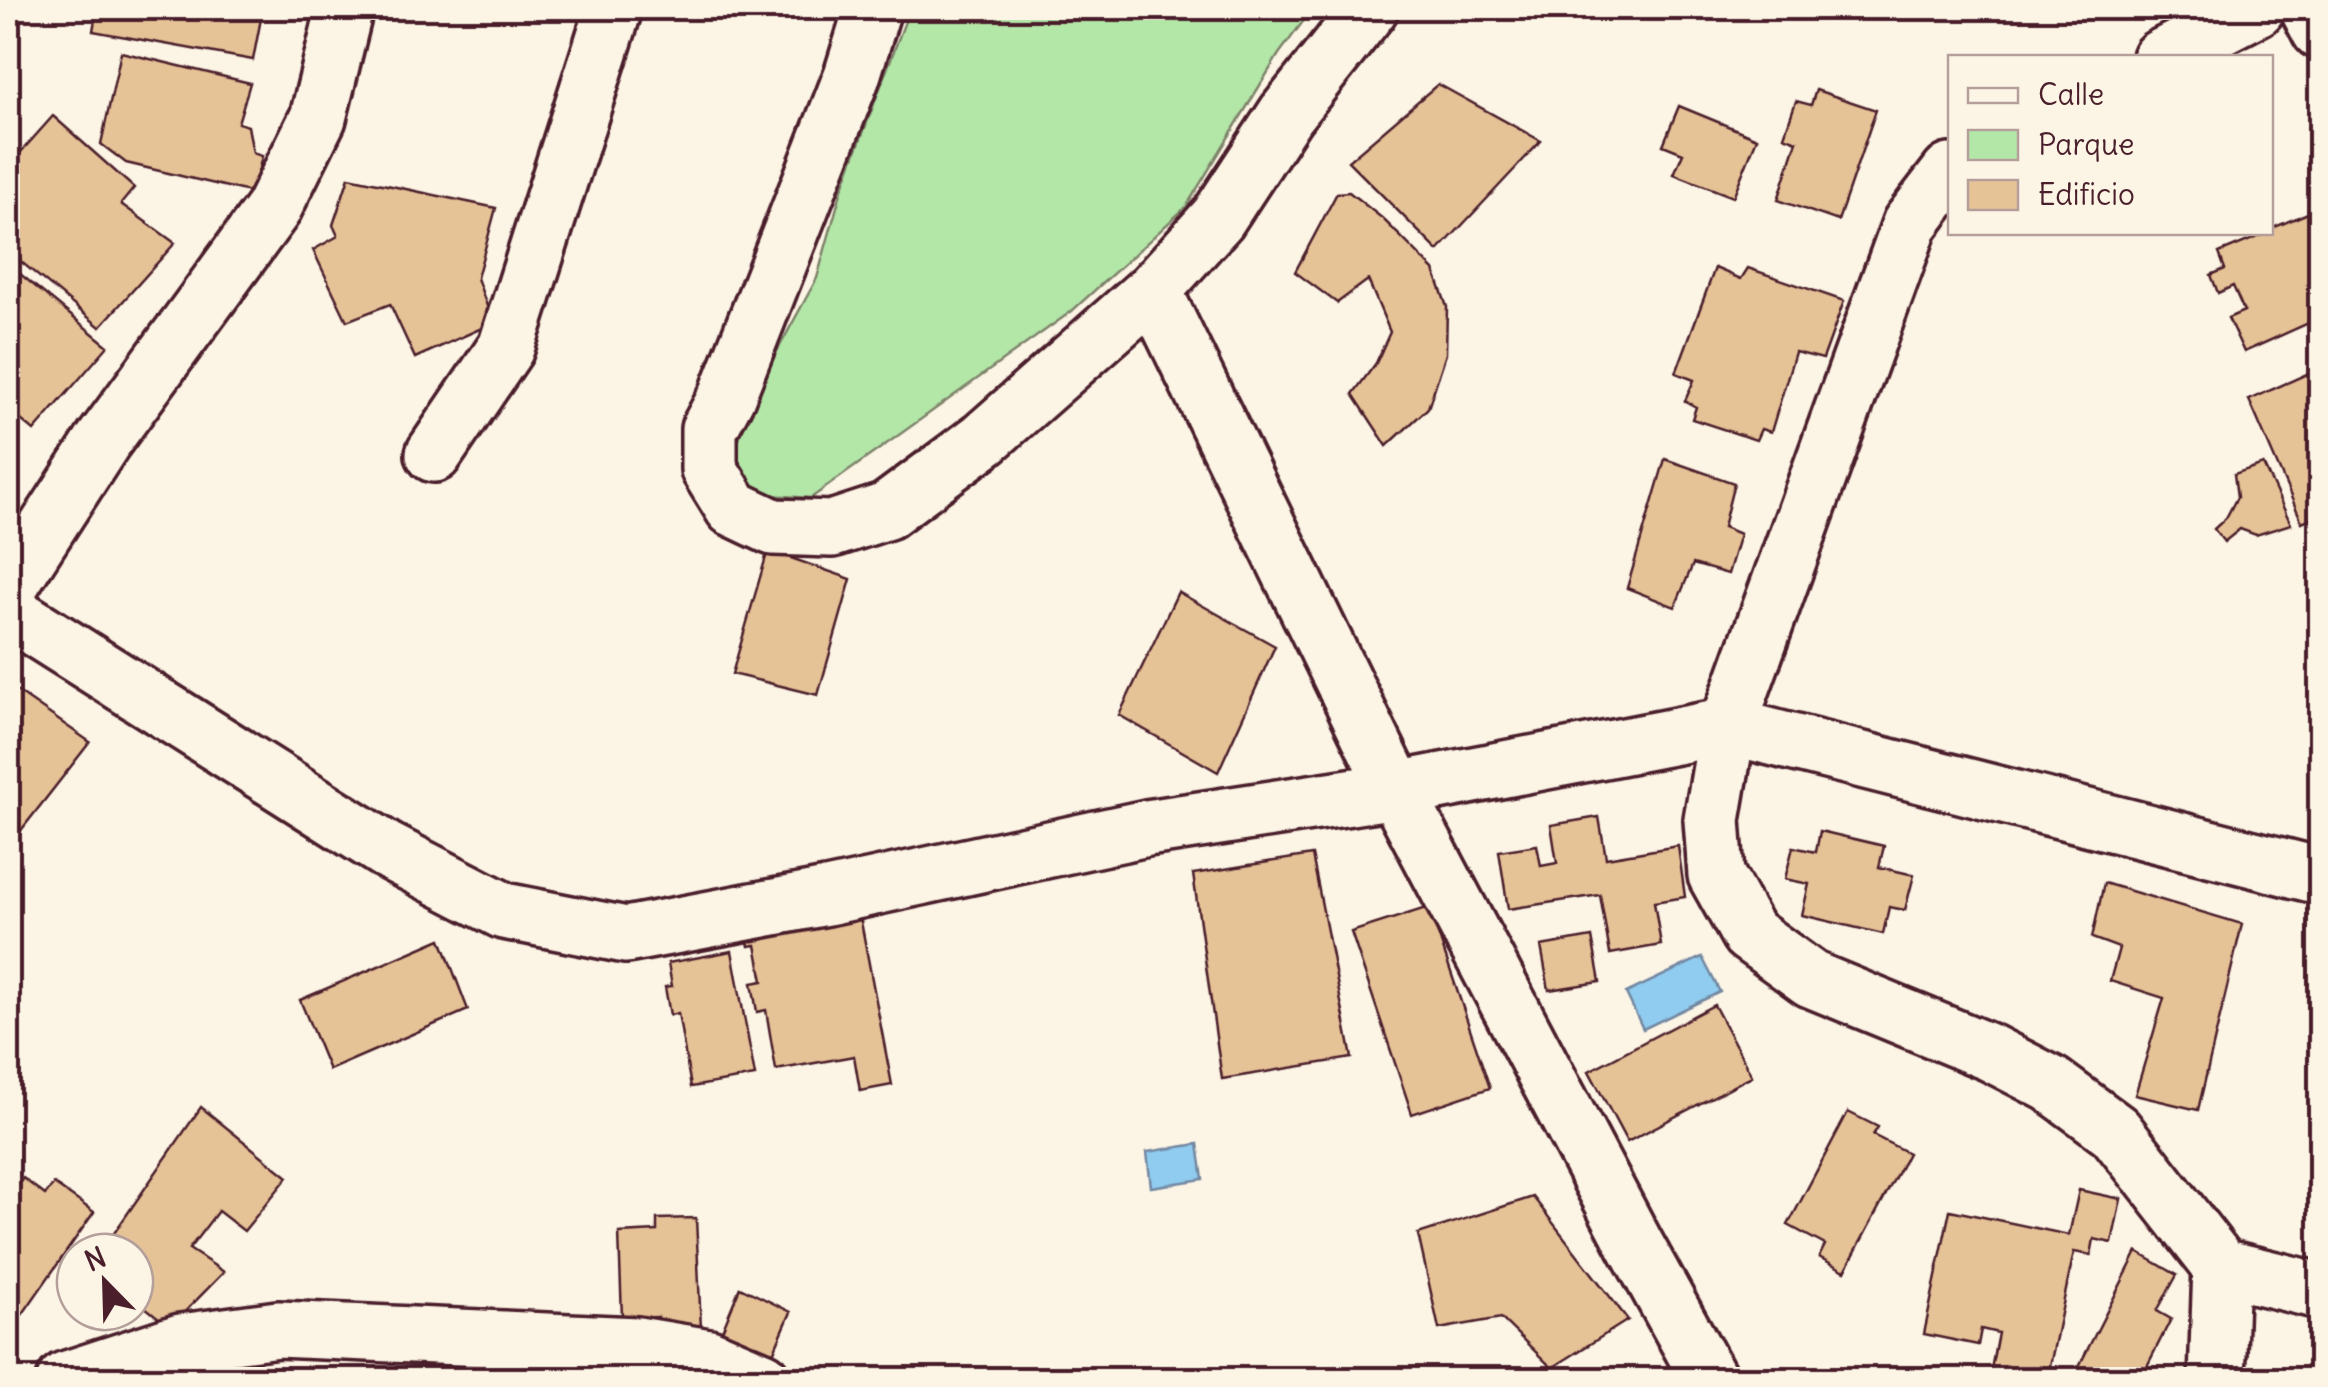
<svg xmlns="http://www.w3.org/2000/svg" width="2328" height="1387" font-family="Delius,sans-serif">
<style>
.green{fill:#b3e7a8;stroke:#7e836a;stroke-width:2.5}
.water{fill:#8fccef;stroke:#7387a1;stroke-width:2.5}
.building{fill:#e6c297;stroke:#4a1f2b;stroke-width:2.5}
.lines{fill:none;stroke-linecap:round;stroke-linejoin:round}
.minor-casing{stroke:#4a1f2b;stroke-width:62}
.minor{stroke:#fcf5e5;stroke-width:55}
</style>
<rect width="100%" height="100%" fill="#fcf5e5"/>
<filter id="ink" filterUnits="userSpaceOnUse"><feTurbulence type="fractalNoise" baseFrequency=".01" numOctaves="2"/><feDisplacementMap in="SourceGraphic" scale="20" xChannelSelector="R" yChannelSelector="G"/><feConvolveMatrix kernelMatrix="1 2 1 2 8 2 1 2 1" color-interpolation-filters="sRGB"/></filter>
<g filter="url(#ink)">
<!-- green -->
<path class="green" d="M910,8H1313L1279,54L1186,207L1072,311L811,498L756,494L736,458L744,412L817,278L842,189Z"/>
<!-- water -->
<g class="water">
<path d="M1702,957L1720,992L1643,1029L1626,993Z"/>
<path d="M1198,1144L1203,1179L1151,1187L1147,1152Z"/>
</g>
<!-- building -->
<g class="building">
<path d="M97,8H263L253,60L93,31Z"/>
<path d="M121,52L250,83L238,123L248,126L253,153L262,156L253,193L126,163L101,144Z"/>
<path d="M1438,84L1541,141L1438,251L1348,161Z"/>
<path d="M1816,90L1876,110L1838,221L1778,200L1797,141L1784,136L1796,101L1811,105Z"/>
<path d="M1679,106L1757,138L1733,197L1674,174L1683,153L1663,145Z"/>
<path d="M53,116L134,188L121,204L175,243L100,327L8,251V161L11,163Z"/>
<path d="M349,177L496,208L477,278L493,323L415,358L390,304L347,321L313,250L338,236L333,225Z"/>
<path d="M1349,192L1383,219L1434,270L1447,307L1446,354L1428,408L1387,446L1353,394L1376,363L1390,332L1368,280L1337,303L1295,272L1337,193Z"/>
<path d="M2308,213L2320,240V318L2244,352L2228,318L2244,311L2233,286L2218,293L2211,275L2225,269L2219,253L2270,232V229Z"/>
<path d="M8,264L108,346L34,431L8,409Z"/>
<path d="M1715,268L1741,279L1748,268L1844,301L1823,359L1795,352L1771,432L1761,429L1756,440L1692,419L1696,407L1685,401L1694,380L1676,373Z"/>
<path d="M2320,368V514L2302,522L2249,400Z"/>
<path d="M1665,459L1734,483L1723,527L1740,534L1728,574L1693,564L1675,607L1627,588Z"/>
<path d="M2263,464L2291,524L2256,535L2240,529L2224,542L2214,529L2226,518L2237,497L2234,474Z"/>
<path d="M768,550L851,579L818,695L732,674Z"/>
<path d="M1178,592L1275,646L1218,772L1119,715Z"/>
<path d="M8,685L90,742L8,847Z"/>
<path d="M1599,817L1606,858L1678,846L1685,897L1654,902L1661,945L1610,954L1600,895L1508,909L1499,851L1537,845L1541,866L1557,863L1551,825Z"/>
<path d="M1820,831L1884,846L1879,867L1914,875L1905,910L1889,907L1883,934L1802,915L1809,884L1785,879L1793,847L1816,852Z"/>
<path d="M1312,855L1352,1058L1222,1079L1193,874Z"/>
<path d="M2104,883L2242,924L2198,1110L2135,1095L2164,998L2110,981L2119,948L2092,938Z"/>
<path d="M1429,907L1490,1088L1412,1114L1351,932Z"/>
<path d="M859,911L892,1085L860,1091L854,1056L776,1070L766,1010L757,1012L752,983L763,981L756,945L749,946L746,933Z"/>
<path d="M1592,937L1600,982L1549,990L1541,946Z"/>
<path d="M441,939L468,1010L329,1070L300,1000Z"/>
<path d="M732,951L755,1076L691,1087L678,1013L670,1015L665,987L672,986L668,963Z"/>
<path d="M1714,1005L1752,1076L1627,1142L1589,1071Z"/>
<path d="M201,1107L288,1177L244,1231L218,1211L189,1249L224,1272L170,1327L135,1299V1252H101Z"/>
<path d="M1848,1112L1878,1127L1873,1135L1908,1153L1845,1271L1819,1257L1825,1245L1788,1225Z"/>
<path d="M23,1178L45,1195L54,1184L94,1212L8,1335V1200Z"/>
<path d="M2079,1190L2121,1199L2112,1243L2094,1239L2091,1255L2074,1252L2047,1380H1989L1998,1333L1981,1329L1978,1345L1924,1334L1950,1210L2069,1235Z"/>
<path d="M1533,1197L1628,1320L1552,1368L1501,1318L1439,1329L1418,1234Z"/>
<path d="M696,1218L701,1329L659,1331L658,1317L622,1318L619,1233L657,1231V1219Z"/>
<path d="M2137,1252L2177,1275L2157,1311L2171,1319L2140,1380H2072Z"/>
<path d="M740,1287L791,1312L770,1360L719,1338Z"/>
</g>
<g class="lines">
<!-- minor casing -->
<g class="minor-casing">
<g id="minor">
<path d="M873,8L852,76L727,396L709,429V469L733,508L773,527L832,529L887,511L984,439L1153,290L1218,218L1286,114L1370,8"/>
<path d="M2308,8L2320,31"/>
<path d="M2160,58L2257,8"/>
<path d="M1950,172L1910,224L1728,726L1712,820L1716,875L1749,934L1811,979L1991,1053L2051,1084L2115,1131L2221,1267L2320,1291"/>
<path d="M1153,290L1396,790L1635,1244L1710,1380"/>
<path d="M434,454L506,348L614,8"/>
<path d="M8,588L103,441L273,209L318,118L345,8"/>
<path d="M8,611L386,850L504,911L626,935L827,897L1147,828L1396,790L1728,726L2320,876"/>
<path d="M65,1380L181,1342L278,1329L637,1345L709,1357L763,1380"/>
<path d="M2217,1380L2221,1267"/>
</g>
</g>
<!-- minor -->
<use href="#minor" class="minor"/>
</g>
</g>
<!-- margin -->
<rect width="2328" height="1387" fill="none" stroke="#fcf5e5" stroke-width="40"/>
<rect x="20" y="20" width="2288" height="1347" fill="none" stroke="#4a1f2b" stroke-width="4" filter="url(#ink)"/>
<!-- legend -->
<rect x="1948" y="55" width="325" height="180" fill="#fcf5e5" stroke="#b59f9b" stroke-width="2.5"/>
<rect x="1968" y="88" width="50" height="15" fill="#fcf5e5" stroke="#b59f9b" stroke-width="2.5"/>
<text x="2038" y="105" font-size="30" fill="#4a1f2b">Calle</text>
<rect x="1968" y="130" width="50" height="30" fill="#b3e7a8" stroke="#b59f9b" stroke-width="2.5"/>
<text x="2038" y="155" font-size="30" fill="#4a1f2b">Parque</text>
<rect x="1968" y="180" width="50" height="30" fill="#e6c297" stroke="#b59f9b" stroke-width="2.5"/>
<text x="2038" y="205" font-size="30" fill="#4a1f2b">Edificio</text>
<!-- north arrow -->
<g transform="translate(105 1282) rotate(337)"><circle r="48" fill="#fcf5e5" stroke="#b59f9b" stroke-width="2.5"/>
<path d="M0-8L18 38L0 25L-18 38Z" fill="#4a1f2b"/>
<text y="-15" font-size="28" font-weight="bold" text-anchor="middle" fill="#4a1f2b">N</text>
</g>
</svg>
